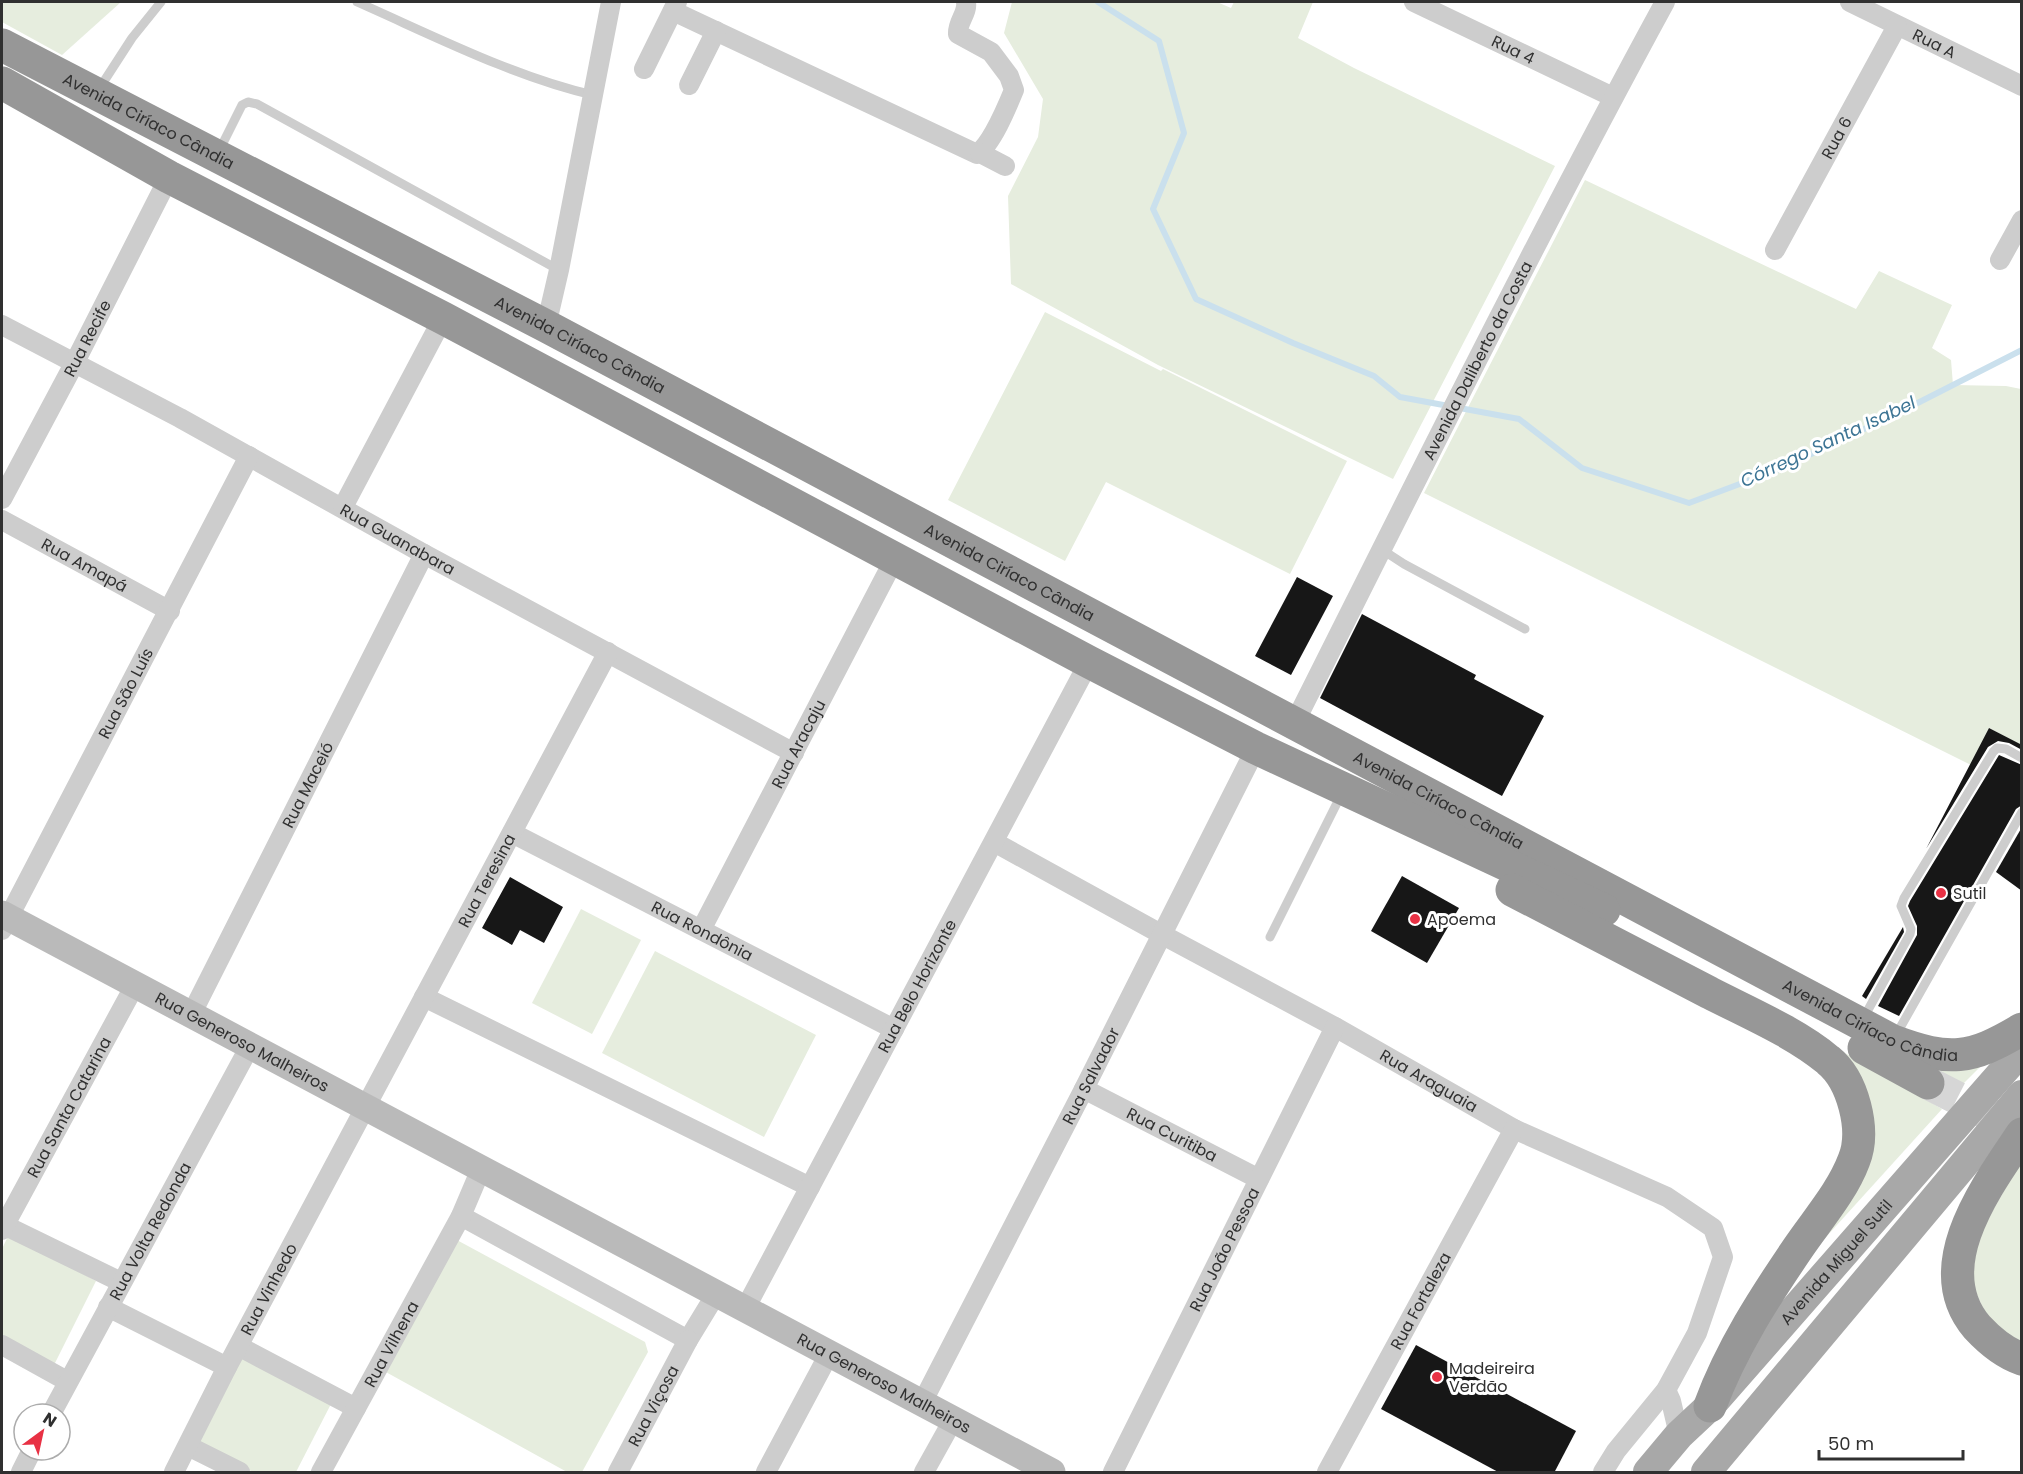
<svg xmlns="http://www.w3.org/2000/svg" width="2023" height="1474" font-family="Poppins,sans-serif">
<style>
.green{fill:#e6edde}
.lines{fill:none;stroke-linecap:round;stroke-linejoin:round}
.stream{stroke:#cae0ed;stroke-width:6}
.building{fill:#171717}
.highway-tunnel{stroke:#d6d6d6;stroke-width:33;stroke-dasharray:33 16;stroke-linecap:butt}
.lane{stroke:#cdcdcd;stroke-width:9}
.street{stroke:#cdcdcd;stroke-width:20}
.secondary{stroke:#bababa;stroke-width:27}
.primary{stroke:#a8a8a8;stroke-width:30}
.highway{stroke:#979797;stroke-width:33}
.poi-dot{fill:#e83144;stroke:#fff;stroke-width:2}
.labels{text-anchor:middle;stroke-width:6;stroke-linejoin:round;paint-order:stroke}
.street-label{font-size:16px;fill:#303030;stroke:#fff}
.poi-label{font-size:16px;fill:#303030;stroke:#fff;text-anchor:start}
.water-label{font-size:18px;font-style:italic;fill:#3c7494;stroke:#fff}
</style>
<rect width="100%" height="100%" fill="#fff"/>
<!-- green -->
<g class="green">
<path d="M2,2H121L62,55L2,22Z"/>
<path d="M1012,2H1217L1231,8L1234,2H1313L1298,38L1354,68L1555,166L1393,479L1158,365L1011,284L1008,196L1038,137L1043,99L1004,33Z"/>
<path d="M1585,180L1856,309L1879,271L1952,305L1932,348L1951,360L1953,385L2006,386L2021,389V745L1989,728L1971,765L1424,493Z"/>
<path d="M1045,312L1161,371L1163,369L1347,461L1290,574L1106,482L1065,561L948,500Z"/>
<path d="M581,909L641,940L592,1034L532,1003Z"/>
<path d="M655,951L816,1035L764,1137L602,1053Z"/>
<path d="M1833,1046L1942,1109L1807,1258L1863,1167Z"/>
<path d="M1884,1047L1983,1064L1962,1085Z"/>
<path d="M2021,1161V1344L1989,1322L1972,1283L1977,1238Z"/>
<path d="M9,1234L96,1281L51,1371L2,1344V1249Z"/>
<path d="M455,1239L645,1342L648,1352L582,1472H567L384,1371Z"/>
<path d="M242,1358L331,1404L296,1472H253L193,1442Z"/>
</g>
<g class="lines">
<!-- stream -->
<path class="stream" d="M1098,2L1159,41L1184,133L1153,209L1196,299L1293,343L1374,376L1400,397L1519,419L1582,468L1689,503L1777,470L1896,414L2022,350"/>
</g>
<!-- building -->
<g class="building">
<path d="M1297,577L1333,596L1291,675L1255,656Z"/>
<path d="M1362,614L1476,675L1474,679L1544,716L1502,796L1320,698Z"/>
<path d="M1989,728L2022,745V750L2009,743L1998,741L1988,747L1926,849Z"/>
<path d="M1999,755L2022,765V805L2016,809L1899,1016L1878,1006L1917,935V926L1908,906L1910,901Z"/>
<path d="M2022,827V891L1996,872Z"/>
<path d="M1402,876L1459,908L1427,963L1371,931Z"/>
<path d="M510,877L563,907L544,943L520,930L512,945L482,928Z"/>
<path d="M1903,927L1904,932L1866,999L1862,996Z"/>
<path d="M1416,1345L1576,1431L1554,1473H1500L1381,1409Z"/>
</g>
<g class="lines">
<!-- highway-tunnel -->
<path class="highway-tunnel" d="M1928,1083L2022,1131"/>
<!-- lane -->
<g class="lane">
<path d="M357,2C432,35 514,77 593,95"/>
<path d="M99,89L132,38L161,2"/>
<path d="M219,151L242,105L248,102L257,104L559,270"/>
<path d="M1381,549L1404,564L1525,629"/>
<path d="M1270,937L1341,795"/>
<path d="M1863,1019L1910,934L1911,929L1901,906L1904,898L1993,752L1997,748L2006,749L2022,758"/>
<path d="M1896,1035L2022,812"/>
</g>
<!-- street -->
<g class="street">
<path id="s1" d="M1414,2L1613,97"/>
<path id="s2" d="M1850,2L2022,86"/>
<path d="M673,11L977,154C992,144 1007,107 1014,90L1009,76L991,52L958,34C957,22 968,13 966,2"/>
<path d="M644,69L677,2"/>
<path d="M689,85L716,31"/>
<path d="M980,153L1005,166"/>
<path id="s3" d="M1775,250L1897,26"/>
<path d="M2000,260L2022,220"/>
<path id="s4" d="M2,325L180,418L424,554L794,753"/>
<path d="M546,326L559,270L611,2"/>
<path id="s5" d="M2,499L75,362L169,177"/>
<path d="M343,507L443,318"/>
<path id="s6" d="M2,520L170,611"/>
<path id="s7" d="M1295,722C1416,481 1536,239 1665,2"/>
<path id="s8" d="M512,833L894,1029"/>
<path id="s9" d="M994,842L1161,934L1335,1027L1514,1129L1667,1197L1713,1228L1723,1257L1697,1333L1666,1390L1616,1451L1603,1472"/>
<path id="s10" d="M2,930L249,456"/>
<path id="s11" d="M701,930L895,558"/>
<path d="M424,997L810,1187"/>
<path id="s12" d="M191,1015L424,554"/>
<path id="s13" d="M1084,1089L1259,1179"/>
<path d="M461,1216L688,1340L716,1294"/>
<path d="M4,1225L121,1282"/>
<path id="s14" d="M2,1230L135,985"/>
<path d="M108,1307L227,1367"/>
<path id="s15" d="M745,1309L1089,662"/>
<path d="M2,1345L67,1381"/>
<path d="M240,1347L356,1408"/>
<path d="M1666,1390L1671,1401L1679,1435"/>
<path id="s16" d="M922,1403L1084,1089L1256,748"/>
<path id="s17" d="M51,1414L250,1046"/>
<path d="M188,1446L240,1472"/>
<path d="M21,1472L32,1450"/>
<path id="s18" d="M174,1472L227,1367L608,652"/>
<path id="s19" d="M321,1472L461,1216L481,1169"/>
<path id="s20" d="M618,1472L688,1340"/>
<path d="M766,1472L829,1354"/>
<path d="M924,1472L953,1420"/>
<path id="s21" d="M1113,1472L1335,1027"/>
<path id="s22" d="M1327,1472L1514,1129"/>
</g>
<!-- secondary -->
<path class="secondary" id="s23" d="M2,914L1052,1472"/>
<!-- primary -->
<g class="primary">
<path id="s24" d="M1648,1472L1679,1435L1710,1406L2022,1050"/>
<path d="M1706,1472L2022,1095"/>
</g>
<!-- highway -->
<g class="highway">
<path id="s25" d="M2,45L546,326L1893,1041C1950,1062 1970,1060 2022,1029"/>
<path d="M2,83L169,177L443,318L1089,662L1256,748L1604,910"/>
<path d="M1512,890C1578,925 1644,959 1710,993C1747,1012 1796,1033 1828,1060C1853,1080 1866,1130 1854,1160C1842,1192 1817,1220 1798,1248C1764,1298 1731,1349 1710,1406"/>
<path d="M1864,1048L1928,1083"/>
<path d="M2022,1134C1987,1186 1926,1267 1977,1327C1990,1341 2004,1353 2022,1359"/>
</g>
</g>
<!-- markers -->
<g class="poi-dot">
<circle cx="1941" cy="893" r="6"/>
<circle cx="1415" cy="919" r="6"/>
<circle cx="1437" cy="1377" r="6"/>
</g>
<g class="labels">
<!-- street labels -->
<g class="street-label">
<text dy="6" stroke="none"><textPath href="#s2" startOffset="94">Rua A</textPath></text>
<text dy="6" stroke="none"><textPath href="#s1" startOffset="110">Rua 4</textPath></text>
<text dy="6" stroke="none"><textPath href="#s25" startOffset="165">Avenida Ciríaco Cândia</textPath></text>
<text dy="6" stroke="none"><textPath href="#s3" startOffset="128">Rua 6</textPath></text>
<text dy="6" stroke="none"><textPath href="#s5" startOffset="182">Rua Recife</textPath></text>
<text dy="6" stroke="none"><textPath href="#s25" startOffset="651">Avenida Ciríaco Cândia</textPath></text>
<text dy="6" stroke="none"><textPath href="#s7" startOffset="405">Avenida Daliberto da Costa</textPath></text>
<text dy="6" stroke="none"><textPath href="#s4" startOffset="450">Rua Guanabara</textPath></text>
<text dy="6" stroke="none"><textPath href="#s6" startOffset="94">Rua Amapá</textPath></text>
<text dy="6" stroke="none"><textPath href="#s25" startOffset="1137">Avenida Ciríaco Cândia</textPath></text>
<text dy="6" stroke="none"><textPath href="#s10" startOffset="267">Rua São Luís</textPath></text>
<text dy="6" stroke="none"><textPath href="#s11" startOffset="210">Rua Aracaju</textPath></text>
<text dy="6" stroke="none"><textPath href="#s12" startOffset="258">Rua Maceió</textPath></text>
<text dy="6" stroke="none"><textPath href="#s25" startOffset="1623">Avenida Ciríaco Cândia</textPath></text>
<text dy="6" stroke="none"><textPath href="#s18" startOffset="669">Rua Teresina</textPath></text>
<text dy="6" stroke="none"><textPath href="#s8" startOffset="214">Rua Rondônia</textPath></text>
<text dy="6" stroke="none"><textPath href="#s15" startOffset="366">Rua Belo Horizonte</textPath></text>
<text dy="6" stroke="none"><textPath href="#s25" startOffset="2109">Avenida Ciríaco Cândia</textPath></text>
<text dy="6" stroke="none"><textPath href="#s23" startOffset="272">Rua Generoso Malheiros</textPath></text>
<text dy="6" stroke="none"><textPath href="#s16" startOffset="368">Rua Salvador</textPath></text>
<text dy="6" stroke="none"><textPath href="#s9" startOffset="496">Rua Araguaia</textPath></text>
<text dy="6" stroke="none"><textPath href="#s14" startOffset="140">Rua Santa Catarina</textPath></text>
<text dy="6" stroke="none"><textPath href="#s13" startOffset="99">Rua Curitiba</textPath></text>
<text dy="6" stroke="none"><textPath href="#s17" startOffset="208">Rua Volta Redonda</textPath></text>
<text dy="6" stroke="none"><textPath href="#s21" startOffset="249">Rua João Pessoa</textPath></text>
<text dy="6" stroke="none"><textPath href="#s24" startOffset="282">Avenida Miguel Sutil</textPath></text>
<text dy="6" stroke="none"><textPath href="#s18" startOffset="206">Rua Vinhedo</textPath></text>
<text dy="6" stroke="none"><textPath href="#s22" startOffset="195">Rua Fortaleza</textPath></text>
<text dy="6" stroke="none"><textPath href="#s19" startOffset="146">Rua Vilhena</textPath></text>
<text dy="6" stroke="none"><textPath href="#s23" startOffset="999">Rua Generoso Malheiros</textPath></text>
<text dy="6" stroke="none"><textPath href="#s20" startOffset="75">Rua Viçosa</textPath></text>
</g>
<!-- poi labels -->
<g class="poi-label">
<text x="1953" y="899">Sutil</text>
<text x="1427" y="925">Apoema</text>
<text x="1449" y="1374">Madeireira<tspan x="1449" dy="18">Verdão</tspan></text>
</g>
<!-- water labels -->
<g class="water-label">
<text transform="translate(1828 442) rotate(-25)" y="6">Córrego Santa Isabel</text>
</g>
</g>
<!-- border -->
<rect width="2023" height="1474" fill="none" stroke="#303030" stroke-width="6"/>
<!-- north arrow -->
<g transform="translate(42 1432) rotate(33)"><circle r="28" fill="#ffffff" stroke="#acacac" stroke-width="1.5"/>
<path d="M0-4.5L10 22L0 15L-10 22Z" fill="#e83144"/>
<text y="-9" font-size="16" font-weight="bold" text-anchor="middle" fill="#303030">N</text>
</g>
<!-- scale -->
<path d="M1819 1450v9h144v-9" fill="none" stroke="#303030" stroke-width="3"/>
<text x="1828" y="1450" font-size="18" fill="#303030" stroke="#ffffff" stroke-width="4.5" paint-order="stroke">50 m</text>
</svg>
